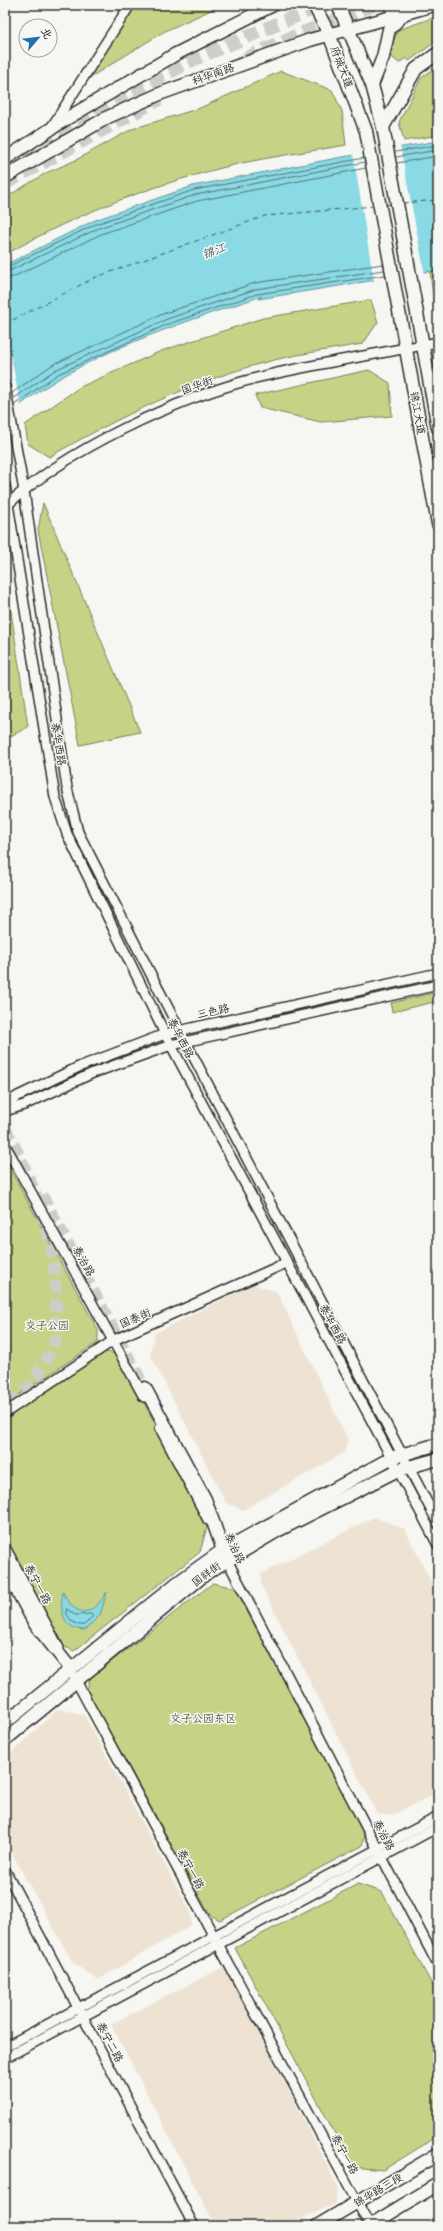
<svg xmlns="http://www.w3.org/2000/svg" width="443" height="2231" font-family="'Playpen Sans','LXGW WenKai TC',sans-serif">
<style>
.built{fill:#eee3d3}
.green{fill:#c6d386;stroke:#787f58}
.water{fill:#89dae4;stroke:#63949a}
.pier{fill:#f6f6f2}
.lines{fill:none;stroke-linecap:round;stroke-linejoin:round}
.shore{stroke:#517175;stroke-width:1}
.ferry{stroke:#425759;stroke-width:1;stroke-dasharray:5 4;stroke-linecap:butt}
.major-tunnel{stroke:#cdcdca;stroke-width:12;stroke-dasharray:12 6;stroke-linecap:butt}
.highway-tunnel{stroke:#cdcdca;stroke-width:14;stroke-dasharray:14 7;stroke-linecap:butt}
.minor-casing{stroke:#2b2b2b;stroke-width:12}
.major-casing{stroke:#2b2b2b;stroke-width:15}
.minor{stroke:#f6f6f2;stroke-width:9}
.major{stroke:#f6f6f2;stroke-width:12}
.labels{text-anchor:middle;stroke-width:3;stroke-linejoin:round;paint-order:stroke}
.street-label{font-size:11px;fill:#2b2b2b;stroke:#f6f6f2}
.park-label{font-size:11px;fill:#525542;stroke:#f6f6f2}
.water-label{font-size:12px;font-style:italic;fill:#425759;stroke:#f6f6f2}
</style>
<rect width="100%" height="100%" fill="#f6f6f2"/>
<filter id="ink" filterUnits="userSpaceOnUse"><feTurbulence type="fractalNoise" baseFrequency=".025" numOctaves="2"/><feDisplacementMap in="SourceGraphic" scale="8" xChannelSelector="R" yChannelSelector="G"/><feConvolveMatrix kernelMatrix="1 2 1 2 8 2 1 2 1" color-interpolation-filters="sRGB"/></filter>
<g filter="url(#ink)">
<!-- built -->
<g class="built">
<path d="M253,1284L277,1292L348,1440L344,1453L243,1510L226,1503L150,1354L155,1333Z"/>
<path d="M374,1517L405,1529L438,1596V1792L391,1816L377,1814L261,1585V1574Z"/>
<path d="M58,1709L84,1714L190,1911L191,1925L98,1980L73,1963L5,1841V1759Z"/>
<path d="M226,1966L339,2189L335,2204L285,2226H215L111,2024Z"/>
</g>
<!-- green -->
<g class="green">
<path d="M135,5H222L165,31L89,78Z"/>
<path d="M438,16V40L409,61L406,58L399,63L388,54L398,30Z"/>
<path d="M438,66V135L404,141L399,122L421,78Z"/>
<path d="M281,71L332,90L342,111L346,145C312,151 276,156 242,163C160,182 78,212 5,255V198L46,173L76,160L132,129L200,108Z"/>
<path d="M438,270V314L435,313L430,272Z"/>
<path d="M371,300L378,322L363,344C333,349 303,353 274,360C194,380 119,417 49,457L28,444L25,425L80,387L161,351L263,318Z"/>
<path d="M369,370L390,383L392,416L321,422L260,408L255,395Z"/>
<path d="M43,503L140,732L80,745L38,530Z"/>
<path d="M5,571L28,727L5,739Z"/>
<path d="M438,992V1001L392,1012L391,1003Z"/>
<path d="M5,1160L98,1330V1342L5,1404Z"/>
<path d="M106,1352L118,1354L208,1523L200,1552L74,1651L63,1646L5,1541V1416Z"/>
<path d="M213,1583L235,1588L365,1835L362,1846L220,1920L210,1915L87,1690L90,1678Z"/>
<path d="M358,1884L382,1892L438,1996V2136L383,2170L353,2167L235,1948Z"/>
</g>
<!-- water -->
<g class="water">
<path d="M438,141V270L258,299L262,296C194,319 123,341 60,378C41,389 23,403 5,416V265L95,220L193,186L337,158Z"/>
<path d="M63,1592C77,1620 92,1616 107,1592L100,1615L85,1630C63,1630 59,1610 63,1592Z"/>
</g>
<!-- pier -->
<g class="pier">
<path d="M400,145L425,275L374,282L353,153Z"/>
<path d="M5,326L21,407L5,418Z"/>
</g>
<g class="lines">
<!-- shore -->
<g class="shore">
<path d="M395,152L438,145"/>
<path d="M396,157L438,150"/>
<path d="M397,163L438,156"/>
<path d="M5,268L96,224L194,190L364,158"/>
<path d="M5,273L99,228L195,195L365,162"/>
<path d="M5,279L13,277L101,234L197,201L366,168"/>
<path d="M12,393L52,365L165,313L255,283L383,264"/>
<path d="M13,399L55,370L167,319L256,289L384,270"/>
<path d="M14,405L58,374L168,324L257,294L385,275"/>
<path d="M67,1609L75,1615L91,1614L93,1616L84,1625C75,1626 70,1620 66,1613Z"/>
</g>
<!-- ferry -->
<g class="ferry">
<path d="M403,203L438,200"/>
<path d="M385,205L392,204"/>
<path d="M5,324L94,278L265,216L374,206"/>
</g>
<!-- major-tunnel -->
<g class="major-tunnel">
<path d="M5,1128C36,1184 59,1251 56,1317C56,1324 57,1334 55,1341C46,1367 27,1392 6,1410"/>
<path d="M42,1195L145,1388"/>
</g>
<!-- highway-tunnel -->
<g class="highway-tunnel">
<path d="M245,59L288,39L373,5"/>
<path d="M5,165L55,134L192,60L322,5"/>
<path d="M5,183L159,99"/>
</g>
<!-- minor casing -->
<g class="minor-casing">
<g id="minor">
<path d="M51,128L130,5"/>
<path d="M5,386L24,491L67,788L78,832L180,1031L438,1523"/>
<path d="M5,485L55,797L67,834L165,1034L438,1545"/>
<path d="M5,507C65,450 179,397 260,377C318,363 379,354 438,342"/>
<path d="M5,1105L18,1096L81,1066L165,1034L438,973"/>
<path d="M5,1111L24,1105L93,1073L171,1045L438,985"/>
<path d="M5,1145L144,1397"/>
<path d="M5,1413L114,1340L286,1263"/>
<path d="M160,1428L208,1520"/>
<path d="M5,1547L59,1648"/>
<path d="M225,1556L438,1965"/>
<path d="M73,1675L370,2226"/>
<path d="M5,1870L194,2226"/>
<path d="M5,2047L438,1817"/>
<path d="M5,2058L438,1827"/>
</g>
</g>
<!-- major casing -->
<g class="major-casing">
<g id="major">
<path d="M314,5L329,34L366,131L438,524"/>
<path d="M338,5L372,85L383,127L438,428"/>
<path d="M390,5L394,10H408"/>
<path d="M372,85L383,57L389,29L403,15"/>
<path d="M383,127L416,69L438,53"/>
<path d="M5,159L66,119L176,54L273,5"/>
<path d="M5,177L108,117L162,93L310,40L434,5"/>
<path d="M145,1388L205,1499L223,1550"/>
<path d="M5,1568L35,1624L71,1669"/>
<path d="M5,1723L177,1583L223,1550L391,1458L438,1444"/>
<path d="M5,1740L208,1572L277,1531L398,1470L438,1459"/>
<path d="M317,2226L438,2154"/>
<path d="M369,2226L438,2184"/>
</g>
</g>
<!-- minor -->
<use href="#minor" class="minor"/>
<!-- major -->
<use href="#major" class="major"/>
</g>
</g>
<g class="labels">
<!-- street labels -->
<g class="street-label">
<text transform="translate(342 67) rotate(69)" y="4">府城大道</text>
<text transform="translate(213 74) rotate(-20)" y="4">科华南路</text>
<text transform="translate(197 385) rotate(-20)" y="4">国华街</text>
<text transform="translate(418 413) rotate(80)" y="4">锦江大道</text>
<text transform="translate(59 744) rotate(81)" y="4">泰华西路</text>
<text transform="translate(213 1011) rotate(-13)" y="4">三色路</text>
<text transform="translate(181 1038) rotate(63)" y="4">泰华西路</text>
<text transform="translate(84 1261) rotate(61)" y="4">泰治路</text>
<text transform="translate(135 1318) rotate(-24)" y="4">国泰街</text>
<text transform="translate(333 1324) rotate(62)" y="4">泰华西路</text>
<text transform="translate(235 1548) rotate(65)" y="4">泰治路</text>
<text transform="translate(206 1574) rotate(-37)" y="4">国祥街</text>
<text transform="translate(38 1584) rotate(62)" y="4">泰宁一路</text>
<text transform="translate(384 1835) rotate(62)" y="4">泰治路</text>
<text transform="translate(191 1869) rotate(62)" y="4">泰宁一路</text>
<text transform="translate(110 2042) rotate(62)" y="4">泰宁二路</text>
<text transform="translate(345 2154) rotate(62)" y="4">泰宁一路</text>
<text transform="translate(378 2190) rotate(-31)" y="4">锦华路三段</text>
</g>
<!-- park labels -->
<g class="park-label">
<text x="47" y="1329">交子公园</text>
<text x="203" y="1722">交子公园东区</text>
</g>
<!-- water labels -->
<g class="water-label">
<text transform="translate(214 251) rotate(-22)" y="4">锦江</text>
</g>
</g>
<!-- margin -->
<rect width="443" height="2231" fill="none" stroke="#f6f6f2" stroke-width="20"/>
<rect x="10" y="10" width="423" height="2211" fill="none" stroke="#2b2b2b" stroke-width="1.5" filter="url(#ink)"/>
<!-- north arrow -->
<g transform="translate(38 38) rotate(62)"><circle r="19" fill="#f6f6f2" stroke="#a5a5a2"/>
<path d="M0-3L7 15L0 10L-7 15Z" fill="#1f6fb2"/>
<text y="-6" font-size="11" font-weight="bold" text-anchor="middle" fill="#2b2b2b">北</text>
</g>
</svg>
